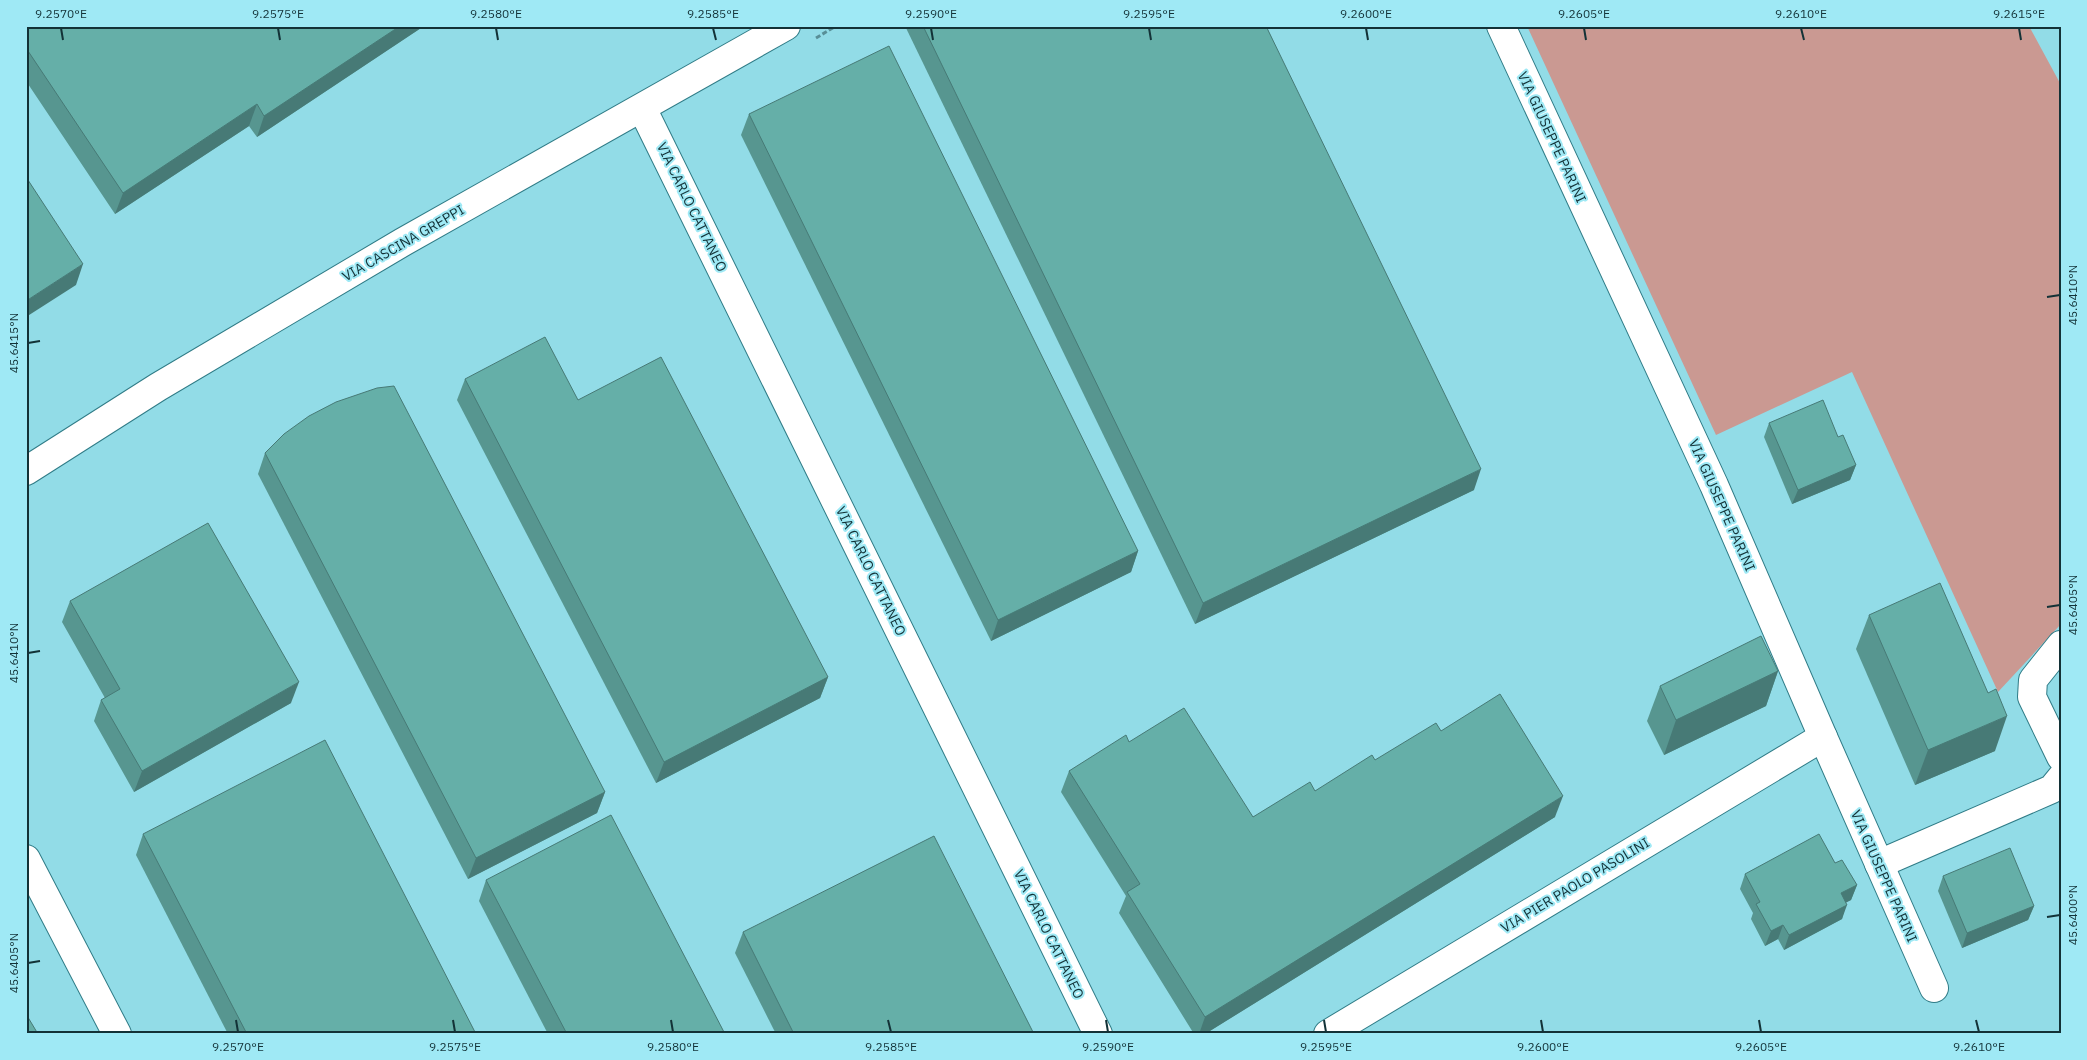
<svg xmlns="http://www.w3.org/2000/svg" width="2087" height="1060" font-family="'IBM Plex Sans',sans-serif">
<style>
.green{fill:#ca9992}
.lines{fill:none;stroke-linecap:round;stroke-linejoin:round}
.street-casing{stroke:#307c87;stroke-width:30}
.path{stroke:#588f97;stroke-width:3;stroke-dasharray:5 2.5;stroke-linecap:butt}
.street{stroke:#fff;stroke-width:28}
.wall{fill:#579690}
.shaded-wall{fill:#477a76}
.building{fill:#65afa8;stroke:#477a76}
.ticks{fill:none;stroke:#133237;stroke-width:2}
.labels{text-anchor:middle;stroke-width:4;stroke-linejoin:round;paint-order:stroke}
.street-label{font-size:14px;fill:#133237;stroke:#9fe9f5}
.neatline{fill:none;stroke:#133237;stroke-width:2}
.ticks-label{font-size:12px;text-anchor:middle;fill:#133237}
</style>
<rect width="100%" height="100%" fill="#92dce7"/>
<!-- green -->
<path class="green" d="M1527,26H2029L2061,85V624L1998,692L1852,372L1716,435Z"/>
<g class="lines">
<!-- street casing -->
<g class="street-casing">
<g id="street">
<path d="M1501,26L1714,485L1823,737L1934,988"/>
<path d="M642,108L1098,1034"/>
<path d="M26,471L158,387L403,242L786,26"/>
<path d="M2061,645L2033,680L2032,697L2061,757"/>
<path d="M26,859L117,1034"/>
<path d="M1879,864L2052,789L2061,778"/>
<path d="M1328,1034L1823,737"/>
</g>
</g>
<!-- path -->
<path class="path" d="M816,38L836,26"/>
<!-- street -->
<use href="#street" class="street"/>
</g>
<!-- wall -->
<g class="wall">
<path d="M26,26H424L257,137L249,126L115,214L26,81Z"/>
<path d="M907,26H1266L1474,490L1195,624L906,28Z"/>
<path d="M749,114L1138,551L1131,572L991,641L741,135Z"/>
<path d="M465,379L578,400L828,677L820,698L656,783L457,400Z"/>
<path d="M1769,423L1838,437L1856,465L1850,480L1792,504L1764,437Z"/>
<path d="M265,453L605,792L597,813L468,879L258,474Z"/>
<path d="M70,601L291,703L134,792L94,721L101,700L105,698L62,622Z"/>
<path d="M1869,615L1995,751L1915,785L1856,649Z"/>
<path d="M1778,671L1766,706L1664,755L1647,721L1660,686Z"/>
<path d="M1441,731L1555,817L1205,1034H1194L1119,913L1126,896L1061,792L1069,771L1129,742L1253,817L1315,791Z"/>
<path d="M143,834L476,1034H228L136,855Z"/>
<path d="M1835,863L1857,885L1851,900L1846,902L1842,919L1784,950L1778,939L1765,946L1751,919L1753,913L1740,889L1745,874Z"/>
<path d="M1943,876L2034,906L2028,920L1962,948L1938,891Z"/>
<path d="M486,880L725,1034H548L479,901Z"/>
<path d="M743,932L1034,1034H776L735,953Z"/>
</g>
<!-- shaded-wall -->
<g class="shaded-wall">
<path d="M400,26H424L257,137L264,116Z"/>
<path d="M257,104L249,126L115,214L123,193Z"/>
<path d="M83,264L76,285L26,317V301Z"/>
<path d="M1856,465L1850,480L1792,504L1798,490Z"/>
<path d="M1481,469L1474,490L1195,624L1203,603Z"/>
<path d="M1138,551L1131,572L991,641L998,620Z"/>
<path d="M1778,671L1766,706L1664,755L1676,720Z"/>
<path d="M828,677L820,698L656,783L664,762Z"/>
<path d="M299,682L291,703L134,792L142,771Z"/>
<path d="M2007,716L1995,751L1915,785L1928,750Z"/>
<path d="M605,792L597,813L468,879L476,858Z"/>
<path d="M1563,796L1555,817L1205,1034H1199L1205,1017Z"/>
<path d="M1857,885L1851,900L1836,908L1841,893Z"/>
<path d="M1847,905L1842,919L1784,950L1789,935Z"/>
<path d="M2034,906L2028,920L1962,948L1967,933Z"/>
<path d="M1783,925L1778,939L1765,946L1771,931Z"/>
</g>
<!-- building -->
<g class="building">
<path d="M26,26H400L264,116L257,104L123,193L26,48Z"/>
<path d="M923,26H1266L1481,469L1203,603Z"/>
<path d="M889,46L1138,551L998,620L749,114Z"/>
<path d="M26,177L83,264L26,301Z"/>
<path d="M545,337L578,400L661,357L828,677L664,762L465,379Z"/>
<path d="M394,386L605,792L476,858L265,453L284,434L309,416L336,402L377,388Z"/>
<path d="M1823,400L1838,437L1843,435L1856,465L1798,490L1769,423Z"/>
<path d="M208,523L299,682L142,771L101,700L120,689L70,601Z"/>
<path d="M1940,583L1988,693L1996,689L2007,716L1928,750L1869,615Z"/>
<path d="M1761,636L1778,671L1676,720L1660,686Z"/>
<path d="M1500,694L1563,796L1205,1017L1127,892L1140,884L1069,771L1126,735L1129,742L1184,708L1253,817L1310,782L1315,791L1372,755L1375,760L1436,723L1441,731Z"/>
<path d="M325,740L476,1034H247L143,834Z"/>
<path d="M611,815L725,1034H567L486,880Z"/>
<path d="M1819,834L1835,863L1842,860L1857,885L1841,893L1847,905L1789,935L1783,925L1771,931L1756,904L1760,902L1745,874Z"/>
<path d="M934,836L1034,1034H794L743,932Z"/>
<path d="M2010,848L2034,906L1967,933L1943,876Z"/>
<path d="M26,1014L38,1034H26Z"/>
</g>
<!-- ticks -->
<path class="ticks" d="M61,28L63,40M278,28L280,40M496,28L498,40M713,28L716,40M931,28L933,40M1149,28L1151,40M1366,28L1368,40M1584,28L1586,40M1801,28L1804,40M2019,28L2021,40M2047,297L2060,295M28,343L40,341M2047,607L2060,605M28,653L40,651M2047,917L2060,915M28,963L40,961M236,1020L238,1032M453,1020L455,1032M671,1020L673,1032M888,1020L891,1032M1106,1020L1108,1032M1324,1020L1326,1032M1541,1020L1543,1032M1759,1020L1761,1032M1976,1020L1979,1032"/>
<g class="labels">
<!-- street labels -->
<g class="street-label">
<text transform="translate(1552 137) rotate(65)" y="5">VIA GIUSEPPE PARINI</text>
<text transform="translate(692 207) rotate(64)" y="5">VIA CARLO CATTANEO</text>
<text transform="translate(403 243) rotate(-30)" y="5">VIA CASCINA GREPPI</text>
<text transform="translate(1722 505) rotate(66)" y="5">VIA GIUSEPPE PARINI</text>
<text transform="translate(871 571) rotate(64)" y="5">VIA CARLO CATTANEO</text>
<text transform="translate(1884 876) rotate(66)" y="5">VIA GIUSEPPE PARINI</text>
<text transform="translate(1575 885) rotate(-31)" y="5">VIA PIER PAOLO PASOLINI</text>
<text transform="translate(1049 934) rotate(64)" y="5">VIA CARLO CATTANEO</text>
</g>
</g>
<!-- border -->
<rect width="2087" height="1060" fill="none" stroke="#9fe9f5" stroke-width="55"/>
<rect x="28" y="28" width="2032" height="1004" class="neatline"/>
<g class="ticks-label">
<text x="61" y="18">9.2570°E</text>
<text x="278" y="18">9.2575°E</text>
<text x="496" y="18">9.2580°E</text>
<text x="713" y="18">9.2585°E</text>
<text x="931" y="18">9.2590°E</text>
<text x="1149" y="18">9.2595°E</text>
<text x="1366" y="18">9.2600°E</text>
<text x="1584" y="18">9.2605°E</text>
<text x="1801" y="18">9.2610°E</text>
<text x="2019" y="18">9.2615°E</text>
<text transform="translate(2073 295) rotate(-90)" y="4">45.6410°N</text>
<text transform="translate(14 343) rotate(-90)" y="4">45.6415°N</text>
<text transform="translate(2073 605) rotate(-90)" y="4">45.6405°N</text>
<text transform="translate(14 653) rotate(-90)" y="4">45.6410°N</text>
<text transform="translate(2073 915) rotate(-90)" y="4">45.6400°N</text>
<text transform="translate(14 963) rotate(-90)" y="4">45.6405°N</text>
<text x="238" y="1051">9.2570°E</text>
<text x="455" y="1051">9.2575°E</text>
<text x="673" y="1051">9.2580°E</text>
<text x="891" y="1051">9.2585°E</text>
<text x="1108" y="1051">9.2590°E</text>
<text x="1326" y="1051">9.2595°E</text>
<text x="1543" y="1051">9.2600°E</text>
<text x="1761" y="1051">9.2605°E</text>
<text x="1979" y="1051">9.2610°E</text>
</g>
</svg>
